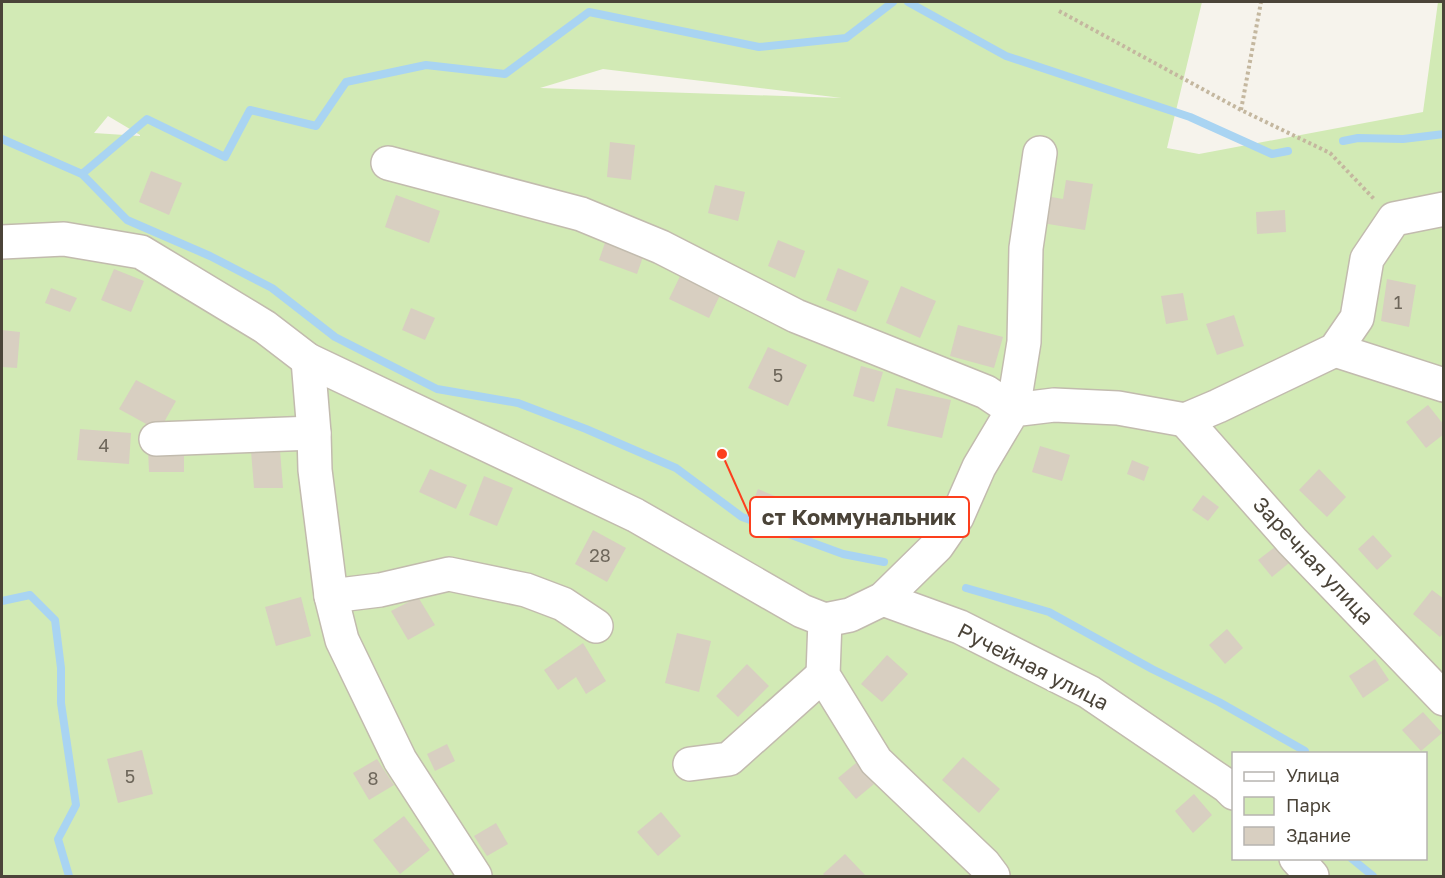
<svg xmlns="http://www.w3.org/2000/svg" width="1445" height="878" font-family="'Golos Text',sans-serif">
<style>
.green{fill:#d2eab5;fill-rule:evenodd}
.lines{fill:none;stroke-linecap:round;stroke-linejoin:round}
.stream{stroke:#a9d4f2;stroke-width:8}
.building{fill:#d8cfc1}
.minor-casing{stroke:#c2bbae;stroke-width:36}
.path{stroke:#c4b79f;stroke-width:4;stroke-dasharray:3 3;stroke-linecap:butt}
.minor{stroke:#fff;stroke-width:33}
.labels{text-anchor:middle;stroke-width:5;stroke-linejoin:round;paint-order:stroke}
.number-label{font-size:18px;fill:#6e675b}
.street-label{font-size:21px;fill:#4b4439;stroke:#fff}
.leader{fill:none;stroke:#fc3f1d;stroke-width:2}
.callout-dot{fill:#fc3f1d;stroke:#fff;stroke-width:2}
.callout{fill:#fff;stroke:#fc3f1d;stroke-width:2}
.callout-label{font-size:22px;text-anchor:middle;font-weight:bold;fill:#4b4439}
</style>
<rect width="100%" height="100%" fill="#f6f3ec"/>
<!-- green -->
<path class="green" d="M2,2H1202L1167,148L1199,154L1423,112L1438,2H1443V876H2ZM603,69L842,98H843L540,88ZM108,116L140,135V136L94,133ZM1234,754H1426V858H1234Z"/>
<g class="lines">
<!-- stream -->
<g class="stream">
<path d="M908,2L1006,56L1190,117L1272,154L1288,151"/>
<path d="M2,139L82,174L147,119L225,157L250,110L316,126L346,82L426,65L505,74L589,12L759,47L846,38L893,2"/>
<path d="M1343,141L1358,138L1403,139L1444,134"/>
<path d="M82,174L127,220L210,256L272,288L335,337L437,389L518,403L586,429L676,468L742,517L843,554L884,562"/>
<path d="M966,588L1049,612L1152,669L1219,702L1305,751V754"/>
<path d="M2,601L30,595L55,620L61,668V703L76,805L58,839L69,876"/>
<path d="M1351,858L1373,876"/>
</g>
</g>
<!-- building -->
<g class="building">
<path d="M610,142L635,145L631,180L607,177Z"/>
<path d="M151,171L182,183L169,215L139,202Z"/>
<path d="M1066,180L1093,184L1085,230L1036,222L1040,195L1063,199Z"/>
<path d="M715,185L745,192L738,221L708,213Z"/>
<path d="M396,195L440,211L429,243L385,227Z"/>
<path d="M1285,210L1286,232L1257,234L1256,212Z"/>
<path d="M607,237L645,251L637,274L599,260Z"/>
<path d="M778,240L805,251L795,278L768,266Z"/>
<path d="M838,268L869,281L856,312L826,300Z"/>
<path d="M114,269L144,281L131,312L101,300Z"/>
<path d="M683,270L723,289L709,318L669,299Z"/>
<path d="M1387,279L1416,285L1409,327L1381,321Z"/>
<path d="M901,286L936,301L920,338L886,323Z"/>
<path d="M51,288L77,298L70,312L45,303Z"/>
<path d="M1183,293L1188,320L1166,324L1161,296Z"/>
<path d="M411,308L435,318L425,340L402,330Z"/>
<path d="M1234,315L1244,346L1217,355L1206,324Z"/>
<path d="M958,325L1003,337L994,368L950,356Z"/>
<path d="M2,330L20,332L17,368L2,367Z"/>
<path d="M768,347L807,365L788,406L748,388Z"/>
<path d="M861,366L883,372L874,402L853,396Z"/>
<path d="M136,380L176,401L159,431L119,409Z"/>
<path d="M896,388L951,400L942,438L887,426Z"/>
<path d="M1428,405L1444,425V434L1426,448L1406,422Z"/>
<path d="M80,429L131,433L129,464L77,460Z"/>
<path d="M1040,446L1070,455L1062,481L1032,472Z"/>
<path d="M184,448V472H149L148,449Z"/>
<path d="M280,450L283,488H254L251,451Z"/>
<path d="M1132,460L1149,467L1144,481L1127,474Z"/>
<path d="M430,469L467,485L456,509L419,492Z"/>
<path d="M1319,469L1346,497L1327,517L1299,490Z"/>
<path d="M484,476L513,488L497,526L469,515Z"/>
<path d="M758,489L789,502L782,519L751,506Z"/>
<path d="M1203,495L1219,507L1208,521L1192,510Z"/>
<path d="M593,530L626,548L607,582L575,564Z"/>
<path d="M1373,535L1392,556L1377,570L1358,549Z"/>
<path d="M1275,547L1289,563L1272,577L1258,560Z"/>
<path d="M1432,590L1444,599V632L1440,637L1413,614Z"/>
<path d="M301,597L311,636L276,646L265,607Z"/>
<path d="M418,597L435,625L408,640L391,611Z"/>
<path d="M1227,629L1243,648L1225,664L1209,645Z"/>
<path d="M677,633L711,641L699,692L665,683Z"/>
<path d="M583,643L606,681L586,694L576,677L558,690L544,670Z"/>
<path d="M887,655L908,674L882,702L861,684Z"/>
<path d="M1375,659L1389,680L1363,698L1349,676Z"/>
<path d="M747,664L769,686L738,717L716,696Z"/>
<path d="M1423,712L1442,733L1421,751L1402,730Z"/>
<path d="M447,744L455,761L435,771L427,754Z"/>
<path d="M142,750L153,794L118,803L107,759Z"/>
<path d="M963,757L1000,789L979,813L942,780Z"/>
<path d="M377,759L394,785L369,800L353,773Z"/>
<path d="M856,763L874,784L856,799L838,778Z"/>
<path d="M1194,794L1212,815L1193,833L1175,811Z"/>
<path d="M661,812L681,836L658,856L637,832Z"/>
<path d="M404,816L430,850L400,874L373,840Z"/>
<path d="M496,823L508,844L487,856L474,836Z"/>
<path d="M845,854L866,876H825L823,874Z"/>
</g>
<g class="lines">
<!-- minor casing -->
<g class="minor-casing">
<g id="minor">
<path d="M388,163L581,214L661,247L796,316L986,392L1013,410L1024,342L1026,248L1040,153"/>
<path d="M2,242L64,239L141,252L265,327L308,360L635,515L802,611L825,620L850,615L883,599L937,546L957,517L979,467L1013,410L1054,405L1118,408L1185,420"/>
<path d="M1335,350L1444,385"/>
<path d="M308,360L314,433L315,470L331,596L342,640L400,760L475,876"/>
<path d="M1185,420L1292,541L1444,699"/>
<path d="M1185,420L1218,406L1335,350L1357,318L1367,259L1394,219L1444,209"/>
<path d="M156,439L314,433"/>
<path d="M331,596L380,590L449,574L526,590L563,604L596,626"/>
<path d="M883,599L960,627L1089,692L1227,786L1234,793"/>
<path d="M825,620L823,675L876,761L984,864L993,876"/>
<path d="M690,764L729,759L823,675"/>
<path d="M1296,858L1312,876"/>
</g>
</g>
<!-- path -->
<g class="path">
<path d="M1059,11L1241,110L1330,153L1375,200"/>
<path d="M1241,110L1261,2"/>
</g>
<!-- minor -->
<use href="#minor" class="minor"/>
</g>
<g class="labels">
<!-- number labels -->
<g class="number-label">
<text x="1398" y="309">1</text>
<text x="778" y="382">5</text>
<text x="104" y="452">4</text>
<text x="600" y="562">28</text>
<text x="130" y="783">5</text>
<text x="373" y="785">8</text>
</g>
<!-- street labels -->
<g class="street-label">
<text transform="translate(1313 561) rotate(47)" y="7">Заречная улица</text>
<text transform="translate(1033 667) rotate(27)" y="7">Ручейная улица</text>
</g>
</g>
<!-- callouts -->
<path class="leader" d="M722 454L750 517"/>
<circle class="callout-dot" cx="722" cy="454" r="6"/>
<rect class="callout" x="750" y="497" width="219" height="40" rx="6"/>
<g class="callout-label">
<text x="859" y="525">ст Коммунальник</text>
</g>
<!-- border -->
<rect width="1445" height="878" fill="none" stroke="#4b4439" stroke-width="6"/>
<!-- legend -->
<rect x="1232" y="752" width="195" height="108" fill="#ffffff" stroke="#b7b4b0" stroke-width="1.5"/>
<rect x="1244" y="772" width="30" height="9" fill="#ffffff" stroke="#b7b4b0" stroke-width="1.5"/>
<text x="1286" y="782" font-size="18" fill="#4b4439">Улица</text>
<rect x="1244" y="797" width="30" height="18" fill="#d2eab5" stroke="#b7b4b0" stroke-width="1.5"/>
<text x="1286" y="812" font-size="18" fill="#4b4439">Парк</text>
<rect x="1244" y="827" width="30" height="18" fill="#d8cfc1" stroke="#b7b4b0" stroke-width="1.5"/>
<text x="1286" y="842" font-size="18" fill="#4b4439">Здание</text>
</svg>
